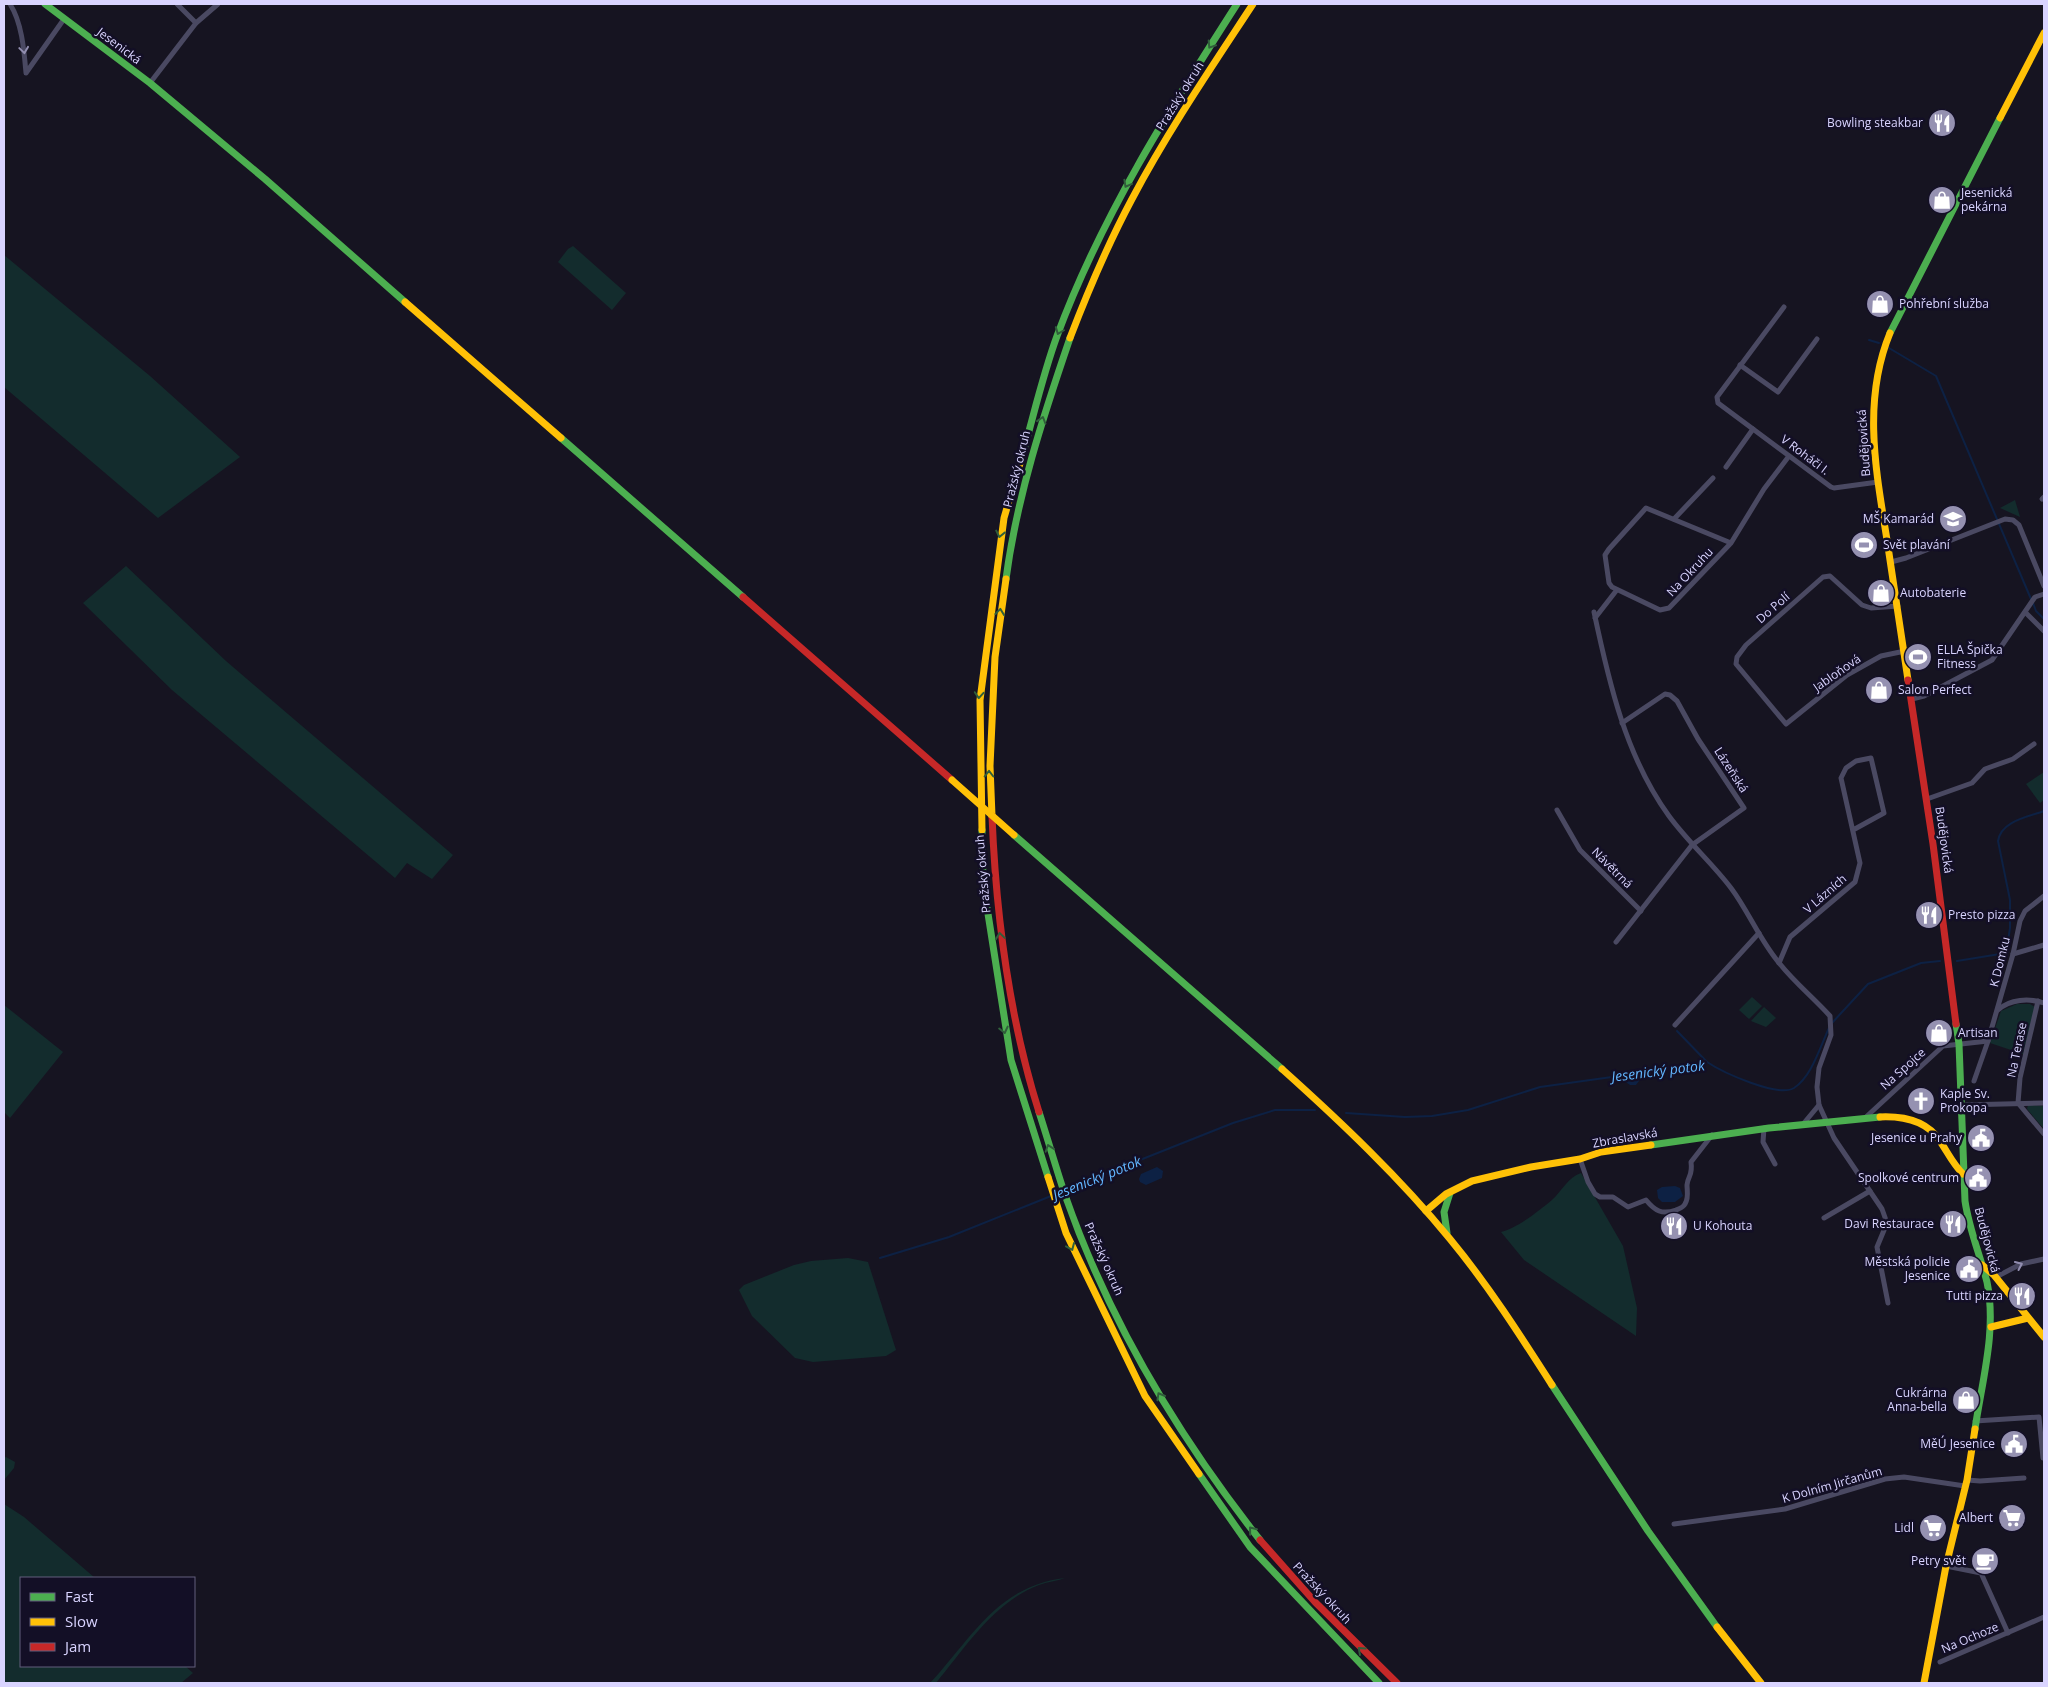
<svg xmlns="http://www.w3.org/2000/svg" width="2048" height="1687" font-family="'Open Sans',sans-serif">
<style>
.green{fill:#132c2d}
.water{fill:#0d2144}
.lines{fill:none;stroke-linecap:round;stroke-linejoin:round}
.stream{stroke:#0d2144;stroke-width:2}
.street{stroke:#4a4962;stroke-width:5}
.fast{stroke:#4caf50;stroke-width:7}
.slow{stroke:#ffc107;stroke-width:7}
.jam{stroke:#c62828;stroke-width:7}
.slow-bridge{stroke:#ffc107;stroke-width:7}
.oneway{stroke:#305f3b}
.oneway2{stroke:#928eb0}
.labels{text-anchor:middle;stroke-width:5;stroke-linejoin:round;paint-order:stroke}
.street-label{font-size:12px;fill:#d9d4ff;stroke:#130f26}
.poi-label{font-size:12px;fill:#d9d4ff;stroke:#130f26;text-anchor:end}
.water-label{font-size:14px;font-style:italic;fill:#62b6ff;stroke:#130f26}
</style>
<rect width="100%" height="100%" fill="#161421"/>
<!-- green -->
<g class="green">
<path d="M573,246L626,293L612,310L558,262L568,249Z"/>
<path d="M4,255L150,376L240,457L158,518L4,387Z"/>
<path d="M2015,500L2020,517L2000,508Z"/>
<path d="M126,566L226,661L453,855L432,879L407,863L395,878L172,690L83,603Z"/>
<path d="M2044,772V800L2040,803L2026,784Z"/>
<path d="M1752,997L1762,1006L1749,1019L1739,1010Z"/>
<path d="M2017,1004H2030L2035,1007L2023,1054L1990,1043L2001,1011Z"/>
<path d="M4,1005L63,1052L10,1118L4,1112Z"/>
<path d="M1764,1007L1776,1018L1766,1027L1751,1021Z"/>
<path d="M2028,1105L2044,1106V1129L2027,1109Z"/>
<path d="M1581,1173L1623,1246L1637,1308L1636,1336L1524,1260L1501,1232C1516,1229 1540,1210 1552,1200C1562,1191 1568,1177 1581,1173Z"/>
<path d="M848,1258L868,1262L896,1350L886,1356L813,1362L795,1358L752,1316L739,1290L744,1285L794,1265L811,1261Z"/>
<path d="M6,1457L15,1462L14,1468L4,1480V1458Z"/>
<path d="M4,1504L24,1517L95,1578H21V1666H185L193,1673L181,1683H4Z"/>
<path d="M1065,1578C1057,1581 1047,1582 1039,1585C994,1602 965,1648 936,1683H930C972,1638 997,1586 1065,1578Z"/>
</g>
<!-- water -->
<g class="water">
<path d="M1635,1071L1642,1077L1636,1085H1630L1617,1076L1618,1073Z"/>
<path d="M1157,1167L1163,1171L1162,1178L1146,1185L1140,1182L1139,1179L1141,1174Z"/>
<path d="M1675,1186L1680,1188L1683,1196L1675,1202H1662L1658,1198L1657,1190L1662,1187Z"/>
</g>
<g class="lines">
<!-- stream -->
<g class="stream">
<path d="M1869,340L1879,343"/>
<path d="M1889,348L1936,376L2031,599"/>
<path d="M2033,603L2036,611L2044,619"/>
<path d="M1957,961L2006,953L2010,928V900L1998,841C2001,821 2028,817 2044,811"/>
<path d="M1831,1024L1868,984L1921,963L1940,961"/>
<path d="M1677,1031L1707,1062"/>
<path d="M1638,1073L1657,1069L1707,1062C1722,1072 1778,1098 1794,1088C1812,1076 1820,1047 1829,1028"/>
<path d="M1346,1113L1405,1117L1432,1116L1468,1110L1540,1087L1619,1076"/>
<path d="M1067,1189L1233,1123L1275,1110H1315"/>
<path d="M880,1258L949,1237L1051,1196"/>
</g>
<!-- street -->
<g class="street">
<path d="M10,4C22,23 24,50 26,73L64,19"/>
<path d="M177,4L196,23"/>
<path d="M150,83L196,23L218,4"/>
<path d="M1784,307L1717,397L1718,403L1831,487L1834,488L1878,482"/>
<path d="M1740,365L1778,392L1817,339"/>
<path d="M1726,467L1753,429"/>
<path d="M2042,499L2044,497"/>
<path d="M1674,519L1713,478"/>
<path d="M1731,543L1646,508L1609,549L1605,555L1609,583L1612,587L1660,610L1669,608L1731,543L1764,489L1789,456"/>
<path d="M1891,562L1906,558L2005,519L2013,520L2019,525L2044,586"/>
<path d="M1898,606L1871,608L1862,605L1830,576L1823,577L1746,645L1737,657L1736,664L1786,724L1847,675L1881,656L1905,651"/>
<path d="M1594,612C1609,683 1626,757 1669,816C1688,842 1712,863 1731,888C1749,912 1760,941 1780,964C1795,983 1814,998 1830,1016L1831,1035L1819,1068L1817,1087L1819,1105L1834,1138L1882,1209L1887,1223L1877,1247L1888,1303"/>
<path d="M2025,612L2044,631"/>
<path d="M1595,618L1616,591"/>
<path d="M1912,699L1924,696L1992,660L2035,597L2044,594"/>
<path d="M1927,799L1972,783L1985,769L2013,759L2034,744"/>
<path d="M1557,810L1580,850L1641,911"/>
<path d="M1616,942L1692,845L1744,808L1698,739L1677,701L1670,695L1665,694L1622,723"/>
<path d="M2013,954L2044,945"/>
<path d="M1779,963L1790,937L1855,882L1860,863L1841,778L1846,768L1856,761L1871,758L1884,813L1853,830"/>
<path d="M2038,1001L2020,1078L2018,1103L2044,1134"/>
<path d="M1998,1010C2010,999 2029,998 2044,1003"/>
<path d="M1675,1025L1759,933"/>
<path d="M1974,1081L1988,1041"/>
<path d="M1962,1105L2044,1103"/>
<path d="M1866,1117L1943,1046L1988,1041L2013,954L2020,921L2025,911L2044,896"/>
<path d="M1804,1123L1819,1105"/>
<path d="M1764,1128L1763,1142L1775,1164"/>
<path d="M1580,1159L1588,1182L1595,1194L1600,1197H1613L1628,1207L1646,1200C1655,1211 1662,1215 1676,1210C1680,1208 1683,1208 1685,1204C1689,1198 1687,1191 1687,1185C1688,1175 1693,1176 1691,1162L1712,1135"/>
<path d="M1824,1218L1870,1191"/>
<path d="M1996,1277L2021,1264L2044,1259"/>
<path d="M1975,1421L2039,1417L2043,1458"/>
<path d="M1967,1480L1980,1481L2024,1478"/>
<path d="M1674,1524L1785,1509L1885,1479L1904,1477L1965,1486"/>
<path d="M1946,1566L1981,1573L2008,1633"/>
<path d="M1940,1662L2044,1617"/>
</g>
<!-- fast -->
<g class="fast">
<path d="M45,4L150,83L265,179L405,302"/>
<path d="M1890,333L2000,118"/>
<path d="M561,438L743,597"/>
<path d="M1023,453C1034,414 1043,374 1057,336C1101,217 1169,110 1237,4"/>
<path d="M1006,579C1017,496 1043,417 1070,338"/>
<path d="M982,830L983,882L1011,1060L1048,1177"/>
<path d="M1014,835L1282,1069"/>
<path d="M1956,1024L1959,1044L1965,1201C1969,1229 1980,1255 1987,1282C1997,1330 1982,1381 1975,1429"/>
<path d="M1039,1112C1048,1140 1056,1168 1065,1195C1109,1321 1178,1436 1260,1540"/>
<path d="M1651,1145L1769,1128L1880,1117"/>
<path d="M1447,1233L1444,1212L1450,1193"/>
<path d="M1552,1385L1648,1531L1717,1627"/>
<path d="M1199,1474L1250,1547L1379,1683"/>
</g>
<!-- slow -->
<g class="slow">
<path d="M2000,118L2044,33"/>
<path d="M405,302L561,438"/>
<path d="M1890,333C1862,401 1876,471 1887,540C1894,587 1901,633 1908,680"/>
<path d="M1070,338C1088,291 1108,244 1132,199C1168,131 1211,68 1253,4"/>
<path d="M992,816L990,766L995,657L1006,579"/>
<path d="M982,830L980,700L1004,518L1023,453"/>
<path d="M1282,1069C1341,1122 1399,1177 1450,1239C1488,1285 1520,1335 1552,1385"/>
<path d="M1880,1117C1903,1116 1927,1121 1940,1141C1948,1153 1953,1164 1963,1174"/>
<path d="M1048,1177L1066,1233L1145,1396L1199,1474"/>
<path d="M1426,1211L1446,1194L1472,1181L1531,1167L1580,1159L1601,1152L1651,1145"/>
<path d="M1982,1265L1994,1275L2044,1337"/>
<path d="M1991,1327L2028,1318"/>
<path d="M1717,1627L1761,1683"/>
<path d="M1924,1683L1946,1566L1967,1480L1975,1429"/>
</g>
<!-- jam -->
<g class="jam">
<path d="M743,597L952,780"/>
<path d="M1908,680L1933,844L1956,1024"/>
<path d="M992,816C996,916 1009,1017 1039,1112"/>
<path d="M1260,1540L1315,1602L1397,1683"/>
</g>
<!-- slow-bridge -->
<path class="slow-bridge" d="M952,780L1014,835"/>
</g>
<!-- one-way arrows -->
<defs><path id="oneway-chevron" d="M-2-3.5L2.5 0L-2 3.5" fill="none" stroke-width="1.6" stroke-linecap="round" stroke-linejoin="round" transform="scale(1.25)"/></defs>
<g class="oneway">
<use href="#oneway-chevron" transform="translate(1211 45) rotate(123)"/>
<use href="#oneway-chevron" transform="translate(1127 184) rotate(119)"/>
<use href="#oneway-chevron" transform="translate(1059 331) rotate(111)"/>
<use href="#oneway-chevron" transform="translate(1042 420) rotate(-73)"/>
<use href="#oneway-chevron" transform="translate(1000 534) rotate(102)"/>
<use href="#oneway-chevron" transform="translate(1000 612) rotate(-83)"/>
<use href="#oneway-chevron" transform="translate(979 695) rotate(94)"/>
<use href="#oneway-chevron" transform="translate(989 774) rotate(-90)"/>
<use href="#oneway-chevron" transform="translate(1000 936) rotate(-98)"/>
<use href="#oneway-chevron" transform="translate(1004 1030) rotate(77)"/>
<use href="#oneway-chevron" transform="translate(1049 1148) rotate(-109)"/>
<use href="#oneway-chevron" transform="translate(1071 1247) rotate(67)"/>
<use href="#oneway-chevron" transform="translate(1160 1396) rotate(-120)"/>
<use href="#oneway-chevron" transform="translate(1252 1530) rotate(-129)"/>
<use href="#oneway-chevron" transform="translate(1361 1650) rotate(-138)"/>
</g>
<g class="oneway2">
<use href="#oneway-chevron" transform="translate(24 50) rotate(82)"/>
<use href="#oneway-chevron" transform="translate(2019 1265) rotate(-24)"/>
</g>
<!-- icons -->
<defs>
<g id="restaurant-disc" transform="scale(1.4375)"><circle r="9.5" fill="#9591b1" stroke="#130f26"/><path d="M-5-6h1v4h1v-4h1v4h1v-4h1v5L-1.5 .5V6h-2V.5L-5-1ZM5-6V6H3V1.5H1.5Q1.5-4 5-6Z" fill="#fff"/></g>
<g id="shop-disc" transform="scale(1.4375)"><circle r="9.5" fill="#9591b1" stroke="#130f26"/><path d="M-5-2.5h2.3a2.7 3.5 0 0 1 5.4 0H5L5.5 6h-11ZM-1.5-2.5h3a1.5 2.3 0 0 0-3 0Z" fill="#fff"/></g>
<g id="school-disc" transform="scale(1.4375)"><circle r="9.5" fill="#9591b1" stroke="#130f26"/><path d="M0-5L7-2L0 1L-7-2ZM-4 1L0 2.5L4 1V4Q0 6-4 4Z" fill="#fff"/></g>
<g id="stadium-disc" transform="scale(1.4375)"><circle r="9.5" fill="#9591b1" stroke="#130f26"/><path d="M0-5a6.5 5 0 1 0 0 10a6.5 5 0 1 0 0-10ZM-3.5-1.8h7v3.6h-7Z" fill="#fff"/></g>
<g id="church-disc" transform="scale(1.4375)"><circle r="9.5" fill="#9591b1" stroke="#130f26"/><path d="M-1.2-6h2.4v3.5h3.3v2.4h-3.3V6h-2.4V-.1h-3.3v-2.4h3.3Z" fill="#fff"/></g>
<g id="civic-disc" transform="scale(1.4375)"><circle r="9.5" fill="#9591b1" stroke="#130f26"/><path d="M-.6-6.5H3V-4.5H.6V-3L4-1V1h2V6H-6V1h2V-1L-.6-3ZM-1.2 2.5V6h2.4V2.5Z" fill="#fff"/></g>
<g id="supermarket-disc" transform="scale(1.4375)"><circle r="9.5" fill="#9591b1" stroke="#130f26"/><path d="M-6-5.5h2.5l.6 2H6L4.5 2H-2.5L-4.4-4H-6ZM-1.5 3.2a1.3 1.3 0 1 0 .1 0ZM3 3.2a1.3 1.3 0 1 0 .1 0Z" fill="#fff"/></g>
<g id="cafe-disc" transform="scale(1.4375)"><circle r="9.5" fill="#9591b1" stroke="#130f26"/><path d="M-5.5-4.5H6V0H3Q3 3.5 0 3.5H-2.5Q-5.5 3.5-5.5 0ZM3-3.2v2h1.7v-2ZM-6 4.5H4V6H-6Z" fill="#fff"/></g>
</defs>
<g fill-rule="evenodd">
<use href="#restaurant-disc" x="1942" y="123"/>
<use href="#shop-disc" x="1942" y="200"/>
<use href="#shop-disc" x="1880" y="304"/>
<use href="#school-disc" x="1953" y="519"/>
<use href="#stadium-disc" x="1864" y="545"/>
<use href="#shop-disc" x="1881" y="593"/>
<use href="#stadium-disc" x="1918" y="657"/>
<use href="#shop-disc" x="1879" y="690"/>
<use href="#restaurant-disc" x="1929" y="915"/>
<use href="#shop-disc" x="1939" y="1033"/>
<use href="#church-disc" x="1921" y="1101"/>
<use href="#civic-disc" x="1981" y="1138"/>
<use href="#civic-disc" x="1978" y="1178"/>
<use href="#restaurant-disc" x="1953" y="1224"/>
<use href="#restaurant-disc" x="1674" y="1226"/>
<use href="#civic-disc" x="1969" y="1269"/>
<use href="#restaurant-disc" x="2022" y="1296"/>
<use href="#shop-disc" x="1966" y="1400"/>
<use href="#civic-disc" x="2014" y="1444"/>
<use href="#supermarket-disc" x="2012" y="1518"/>
<use href="#supermarket-disc" x="1933" y="1528"/>
<use href="#cafe-disc" x="1985" y="1561"/>
</g>
<g class="labels">
<!-- street labels -->
<g class="street-label">
<text transform="translate(119 46) rotate(37)" y="4">Jesenická</text>
<text transform="translate(1180 96) rotate(-58)" y="4">Pražský okruh</text>
<text transform="translate(1864 443) rotate(-94)" y="4">Budějovická</text>
<text transform="translate(1805 455) rotate(37)" y="4">V Roháči I.</text>
<text transform="translate(1017 469) rotate(-76)" y="4">Pražský okruh</text>
<text transform="translate(1690 572) rotate(-47)" y="4">Na Okruhu</text>
<text transform="translate(1773 608) rotate(-41)" y="4">Do Polí</text>
<text transform="translate(1837 673) rotate(-35)" y="4">Jabloňová</text>
<text transform="translate(1731 770) rotate(57)" y="4">Lázeňská</text>
<text transform="translate(1944 840) rotate(82)" y="4">Budějovická</text>
<text transform="translate(1612 868) rotate(45)" y="4">Návětrná</text>
<text transform="translate(983 874) rotate(-95)" y="4">Pražský okruh</text>
<text transform="translate(1825 894) rotate(-41)" y="4">V Lázních</text>
<text transform="translate(2000 962) rotate(-76)" y="4">K Domku</text>
<text transform="translate(2017 1050) rotate(-78)" y="4">Na Terase</text>
<text transform="translate(1903 1069) rotate(-42)" y="4">Na Spojce</text>
<text transform="translate(1625 1138) rotate(-10)" y="4">Zbraslavská</text>
<text transform="translate(1987 1240) rotate(75)" y="4">Budějovická</text>
<text transform="translate(1104 1259) rotate(66)" y="4">Pražský okruh</text>
<text transform="translate(1832 1485) rotate(-16)" y="4">K Dolním Jirčanům</text>
<text transform="translate(1322 1593) rotate(47)" y="4">Pražský okruh</text>
<text transform="translate(1970 1638) rotate(-23)" y="4">Na Ochoze</text>
</g>
<!-- poi labels -->
<g class="poi-label">
<text x="1923" y="127">Bowling steakbar</text>
<text x="1961" y="197" text-anchor="start">Jesenická<tspan x="1961" dy="14">pekárna</tspan></text>
<text x="1899" y="308" text-anchor="start">Pohřební služba</text>
<text x="1934" y="523">MŠ Kamarád</text>
<text x="1883" y="549" text-anchor="start">Svět plavání</text>
<text x="1900" y="597" text-anchor="start">Autobaterie</text>
<text x="1937" y="654" text-anchor="start">ELLA Špička<tspan x="1937" dy="14">Fitness</tspan></text>
<text x="1898" y="694" text-anchor="start">Salon Perfect</text>
<text x="1948" y="919" text-anchor="start">Presto pizza</text>
<text x="1958" y="1037" text-anchor="start">Artisan</text>
<text x="1940" y="1098" text-anchor="start">Kaple Sv.<tspan x="1940" dy="14">Prokopa</tspan></text>
<text x="1962" y="1142">Jesenice u Prahy</text>
<text x="1959" y="1182">Spolkové centrum</text>
<text x="1934" y="1228">Davi Restaurace</text>
<text x="1693" y="1230" text-anchor="start">U Kohouta</text>
<text x="1950" y="1266">Městská policie<tspan x="1950" dy="14">Jesenice</tspan></text>
<text x="2003" y="1300">Tutti pizza</text>
<text x="1947" y="1397">Cukrárna<tspan x="1947" dy="14">Anna-bella</tspan></text>
<text x="1995" y="1448">MěÚ Jesenice</text>
<text x="1993" y="1522">Albert</text>
<text x="1914" y="1532">Lidl</text>
<text x="1966" y="1565">Petry svět</text>
</g>
<!-- water labels -->
<g class="water-label">
<text transform="translate(1658 1071) rotate(-7)" y="5">Jesenický potok</text>
<text transform="translate(1097 1178) rotate(-22)" y="5">Jesenický potok</text>
</g>
</g>
<!-- border -->
<rect width="2048" height="1687" fill="none" stroke="#d9d4ff" stroke-width="10"/>
<!-- legend -->
<rect x="20" y="1577" width="175" height="90" fill="#130f26" stroke="#625e7d"/>
<rect x="30" y="1593" width="25" height="8" fill="#4caf50" stroke="#625e7d"/>
<text x="65" y="1602" font-size="15" fill="#d9d4ff">Fast</text>
<rect x="30" y="1618" width="25" height="8" fill="#ffc107" stroke="#625e7d"/>
<text x="65" y="1627" font-size="15" fill="#d9d4ff">Slow</text>
<rect x="30" y="1643" width="25" height="8" fill="#c62828" stroke="#625e7d"/>
<text x="65" y="1652" font-size="15" fill="#d9d4ff">Jam</text>
</svg>
